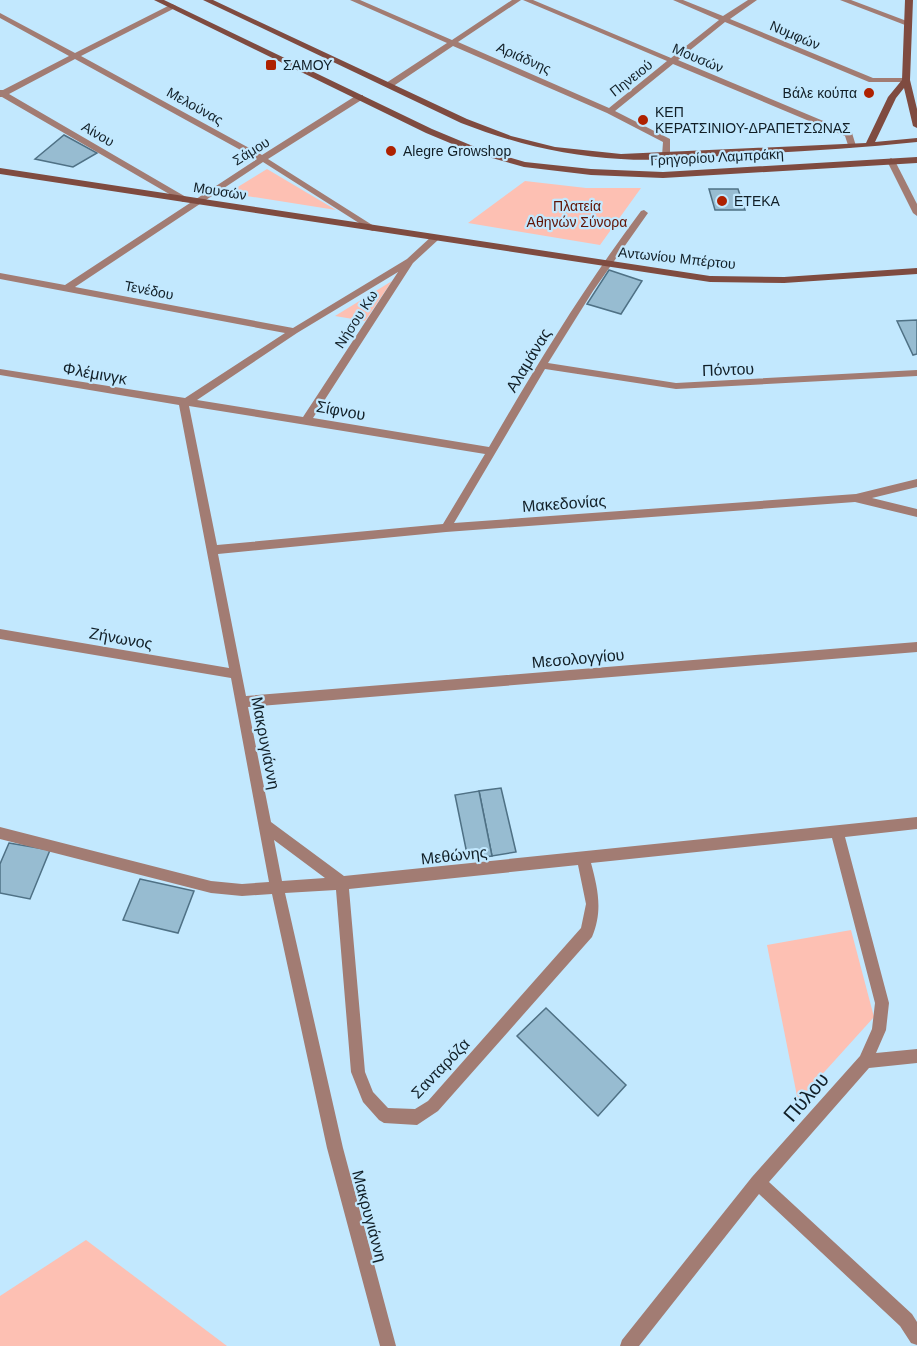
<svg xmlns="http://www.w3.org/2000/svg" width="917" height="1346" font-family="Helvetica,sans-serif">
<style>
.green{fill:#fdc0b3}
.building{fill:#97bcd1;stroke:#4f7185;stroke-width:1.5}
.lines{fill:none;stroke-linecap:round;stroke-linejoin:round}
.street{fill:#a27c73;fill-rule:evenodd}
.secondary{fill:#7f4b40;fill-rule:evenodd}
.poi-dot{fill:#ae2100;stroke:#c2e8fe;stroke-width:2}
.labels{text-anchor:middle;stroke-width:4.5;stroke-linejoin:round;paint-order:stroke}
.far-street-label{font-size:14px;fill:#111f27;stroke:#c2e8fe}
.far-poi-label{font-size:14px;fill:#111f27;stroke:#c2e8fe;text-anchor:start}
.far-park-label{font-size:14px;fill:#601405;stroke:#c2e8fe}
.street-label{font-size:16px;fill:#111f27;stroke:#c2e8fe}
.near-street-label{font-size:20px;fill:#111f27;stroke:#c2e8fe}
</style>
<rect width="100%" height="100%" fill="#c2e8fe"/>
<!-- green -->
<g class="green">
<path d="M267,169L336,210L228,193Z"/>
<path d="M525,181L586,188H641L600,245L468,223Z"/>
<path d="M392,281L365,321L335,316Z"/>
<path d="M851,930L874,1017L798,1101L767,945Z"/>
<path d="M86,1240L227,1346H0V1296Z"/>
</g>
<!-- building -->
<g class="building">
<path d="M64,135L97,153L73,167L35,159Z"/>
<path d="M709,189H738L745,210H715Z"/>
<path d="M609,270L642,281L621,314L587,304Z"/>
<path d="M917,320V354L913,355L897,321Z"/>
<path d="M501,788L516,852L492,856L479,791Z"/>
<path d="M479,791L492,856L468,859L455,795Z"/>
<path d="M9,843L50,850L30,899L0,893V864Z"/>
<path d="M140,879L194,891L178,933L123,920Z"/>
<path d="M546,1008L626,1085L598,1116L517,1036Z"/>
</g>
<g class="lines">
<!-- street -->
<g class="street">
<path d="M350,0H360L452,40L512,0H521L458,42L609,108L667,61L523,0H533L671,58L719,20L673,0H683L723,16L748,0H757L730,19L873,78H906L910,80L906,82H869L725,22L678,60L852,133L856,146L849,148L845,136L673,64L615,111L670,139V156L666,159L662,156L663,142L607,113L453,46L392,87H386V83L447,43Z"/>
<path d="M840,0H851L912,23L905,25Z"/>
<path d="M172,4L176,6L175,8L81,56L262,155L357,95H363V99L268,159L377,228L373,231L370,230L263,162L75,287L293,328L407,259L432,236H438V240L413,263L313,418L489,447C536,366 584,287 641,211L644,210L648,213L593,291L548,363L676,383L917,370V376L676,389L545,369L454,523L856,494L917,479V487L872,498L917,509V517L855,502L446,532L218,554L246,696L917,642V652L248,707L271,822L344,876L917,817V829L845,837L889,1003L886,1030L876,1053L917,1049V1063L869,1068L769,1182L912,1314L917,1322V1345L911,1343L900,1326L759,1194L639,1346H620L622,1340L752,1177L860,1056L872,1029L875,1003L832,838L591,863C598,889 603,911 592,937L438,1111L417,1125L384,1123L379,1120L363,1102L351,1072L336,890L285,893L343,1148L396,1346H380L327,1148L272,894L242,896L211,893L0,839V827L211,881L242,884L269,882L231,678L0,639V629L229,668L179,405L0,375V369L185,398L285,333L0,279V273L65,285L257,159L75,59L9,94L186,197L187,199L183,202L2,97H0V90H3L69,56L0,18V13L75,53ZM398,272L303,417L197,400L297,333ZM189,406L485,454L443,524L217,545ZM274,840L325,878L282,881ZM578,865L586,904L581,928L428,1101L415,1109L388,1108L373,1092L365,1072L349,889Z"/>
<path d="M891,158L895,161L917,204V216L913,213L887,161Z"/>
</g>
<!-- secondary -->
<g class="secondary">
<path d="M154,0H164L432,129L480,149L525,162L591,169L663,172L917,157V163L663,178L591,175L524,167L474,153L426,133Z"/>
<path d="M203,0H213L467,119L511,136L555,147L621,154L866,143L888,97L902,80L905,0H913L910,80L917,109V128L913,126L904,88L896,98L875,142L917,138V142C862,148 808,151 753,154C709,156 664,162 621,159C564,156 513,143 461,123Z"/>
<path d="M0,168L710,276L784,277L917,268V274L784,283L710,282L0,174Z"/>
</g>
</g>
<!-- markers -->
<g class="poi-dot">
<rect x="265" y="59" width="12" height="12" rx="3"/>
<circle cx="869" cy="93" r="6"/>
<circle cx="643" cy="120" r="6"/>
<circle cx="391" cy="151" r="6"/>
<circle cx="722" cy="201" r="6"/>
</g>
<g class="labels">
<!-- far-street labels -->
<g class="far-street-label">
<text transform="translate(795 35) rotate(23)" y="5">Νυμφών</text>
<text transform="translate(524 58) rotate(24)" y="5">Αριάδνης</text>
<text transform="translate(698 58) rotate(23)" y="5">Μουσών</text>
<text transform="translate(631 78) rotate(-38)" y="5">Πηνειού</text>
<text transform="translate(195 106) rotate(29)" y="5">Μελούνας</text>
<text transform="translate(98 134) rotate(30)" y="5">Αίνου</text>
<text transform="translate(251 151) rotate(-32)" y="5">Σάμου</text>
<text transform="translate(717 157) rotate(-3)" y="5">Γρηγορίου Λαμπράκη</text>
<text transform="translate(220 191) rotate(9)" y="5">Μουσών</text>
<text transform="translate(677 258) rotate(6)" y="5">Αντωνίου Μπέρτου</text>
<text transform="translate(149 290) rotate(11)" y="5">Τενέδου</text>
<text transform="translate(356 319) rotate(-57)" y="5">Νήσου Κω</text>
</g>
<!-- far-poi labels -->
<g class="far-poi-label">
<text x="283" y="70">ΣΑΜΟΥ</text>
<text x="857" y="98" text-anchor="end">Βάλε κούπα</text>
<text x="655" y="117">ΚΕΠ<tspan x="655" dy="16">ΚΕΡΑΤΣΙΝΙΟΥ-ΔΡΑΠΕΤΣΩΝΑΣ</tspan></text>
<text x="403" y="156">Alegre Growshop</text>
<text x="734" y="206">ΕΤΕΚΑ</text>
</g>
<!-- far-park labels -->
<g class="far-park-label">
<text x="577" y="211">Πλατεία<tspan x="577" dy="16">Αθηνών Σύνορα</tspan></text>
</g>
<!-- street labels -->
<g class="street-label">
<text transform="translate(528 360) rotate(-59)" y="6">Αλαμάνας</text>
<text transform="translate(728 369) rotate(-2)" y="6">Πόντου</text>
<text transform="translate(95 373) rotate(10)" y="6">Φλέμινγκ</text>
<text transform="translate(341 410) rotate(10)" y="6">Σίφνου</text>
<text transform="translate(564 503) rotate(-4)" y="6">Μακεδονίας</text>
<text transform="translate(121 638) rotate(10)" y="6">Ζήνωνος</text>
<text transform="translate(578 658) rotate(-5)" y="6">Μεσολογγίου</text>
<text transform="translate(266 743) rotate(79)" y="6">Μακρυγιάννη</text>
<text transform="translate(454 855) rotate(-6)" y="6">Μεθώνης</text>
<text transform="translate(440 1068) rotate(-46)" y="6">Σανταρόζα</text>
<text transform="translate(370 1216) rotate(75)" y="6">Μακρυγιάννη</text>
</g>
<!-- near-street labels -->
<g class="near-street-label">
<text transform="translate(806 1097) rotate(-49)" y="7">Πύλου</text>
</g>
</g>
</svg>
